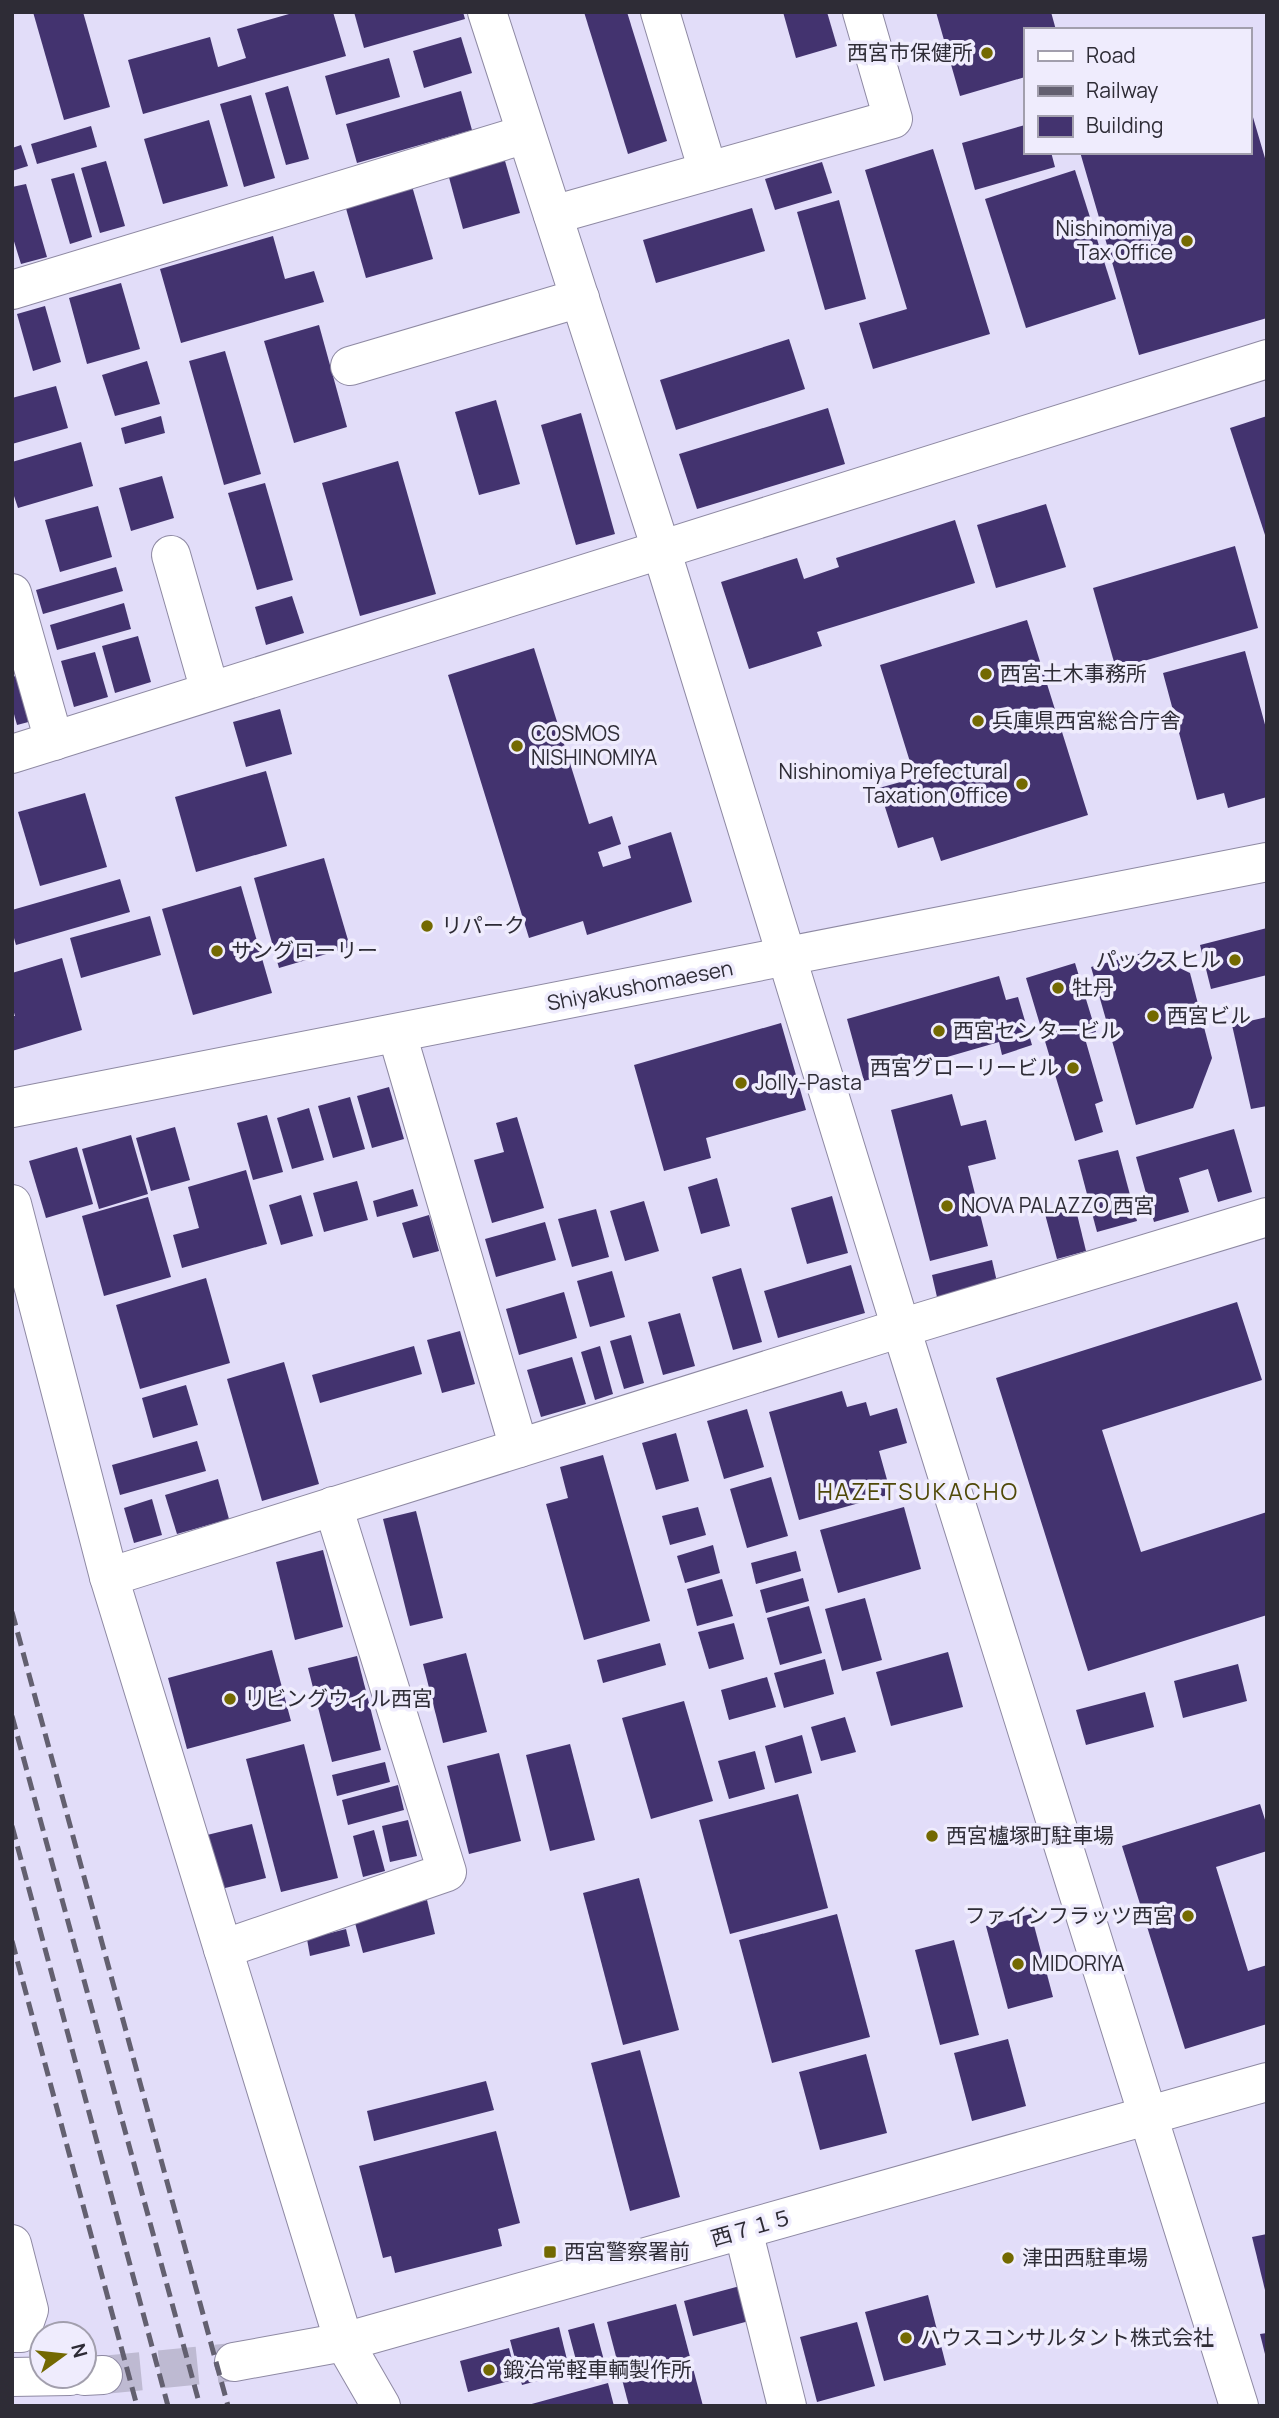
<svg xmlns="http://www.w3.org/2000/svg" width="1279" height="2418" font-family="Manrope,'Noto Sans JP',sans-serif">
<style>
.building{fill:#43336f}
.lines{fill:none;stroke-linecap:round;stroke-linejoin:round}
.minor-tunnel{stroke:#bebad2;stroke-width:38;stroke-dasharray:38 19;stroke-linecap:butt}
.minor-casing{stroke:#8e89a3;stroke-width:40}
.minor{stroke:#fff;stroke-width:38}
.rail{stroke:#636070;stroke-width:5;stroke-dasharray:14 7;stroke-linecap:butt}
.poi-dot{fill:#736901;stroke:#efecfd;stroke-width:2.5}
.labels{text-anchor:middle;stroke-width:7;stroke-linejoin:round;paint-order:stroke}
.poi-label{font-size:21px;fill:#2e2c36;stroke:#efecfd;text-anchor:start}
.street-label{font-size:21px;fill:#2e2c36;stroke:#efecfd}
.neighbourhood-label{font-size:23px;letter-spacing:2px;fill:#504908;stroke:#efecfd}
</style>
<rect width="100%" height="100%" fill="#e2ddf9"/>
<!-- building -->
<g class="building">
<path d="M33,12H83L110,107L64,120Z"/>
<path d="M296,12H333L346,56L143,114L128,60L210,37L218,67L246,58L237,29Z"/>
<path d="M354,12H463L465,19L364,48Z"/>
<path d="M584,12H627L667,141L628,154Z"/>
<path d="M783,12H827L837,46L796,58Z"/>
<path d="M936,12H1051L1056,30H1025V77L960,96Z"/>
<path d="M461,37L472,73L424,88L413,51Z"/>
<path d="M389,58L400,97L336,115L325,76Z"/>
<path d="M288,86L309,159L286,165L265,93Z"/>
<path d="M461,91L472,130L357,163L346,124Z"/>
<path d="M251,95L275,178L244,187L220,104Z"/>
<path d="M1250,107L1267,165V318L1139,355L1080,152H1249Z"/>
<path d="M209,120L228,186L163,204L144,139Z"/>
<path d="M1025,125V152H1051L1055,167L975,190L962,143Z"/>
<path d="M91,126L97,147L37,164L31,144Z"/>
<path d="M21,145L28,166L12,171V148Z"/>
<path d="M933,149L990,334L873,369L859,323L907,309L865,170Z"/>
<path d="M503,154L520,213L463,229L447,170Z"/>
<path d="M106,161L125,226L100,233L81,168Z"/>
<path d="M822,162L832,193L775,210L765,179Z"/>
<path d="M1075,170L1116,299L1026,328L985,199Z"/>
<path d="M74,173L92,237L70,244L51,179Z"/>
<path d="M26,184L47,257L21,264L12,235V187Z"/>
<path d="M412,186L433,259L366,278L345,205Z"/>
<path d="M839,200L866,299L825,310L797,212Z"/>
<path d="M752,208L765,251L656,283L643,240Z"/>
<path d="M273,236L285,279L314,271L324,302L181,343L160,269Z"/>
<path d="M121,283L140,349L87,364L69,298Z"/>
<path d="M45,306L61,362L33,371L17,314Z"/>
<path d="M319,325L347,427L294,443L264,341Z"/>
<path d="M789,339L805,389L676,430L660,380Z"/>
<path d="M225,351L261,474L224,485L189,361Z"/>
<path d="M147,361L160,404L115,416L102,375Z"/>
<path d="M56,386L68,428L12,444V398Z"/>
<path d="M496,400L520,484L479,495L455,412Z"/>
<path d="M828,408L845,464L697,509L679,454Z"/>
<path d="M581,413L615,534L576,545L541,425Z"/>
<path d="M161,416L165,433L125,444L121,428Z"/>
<path d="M1267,416V538H1266L1230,428Z"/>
<path d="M81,442L93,486L18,508L12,490V462Z"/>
<path d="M398,461L436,594L360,616L322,483Z"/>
<path d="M162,476L174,518L131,531L119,488Z"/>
<path d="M265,483L293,580L257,590L228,493Z"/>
<path d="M1046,504L1066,567L996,588L977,525Z"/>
<path d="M98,506L112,557L60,572L45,520Z"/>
<path d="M955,520L975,583L817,632L822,646L749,669L721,582L797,558L804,579L839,567L836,558Z"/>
<path d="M1235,546L1258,628L1116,669L1093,588Z"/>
<path d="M116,567L123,591L43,614L36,590Z"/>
<path d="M292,596L304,633L266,645L255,607Z"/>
<path d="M124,603L131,629L57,650L50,625Z"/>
<path d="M1027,620L1088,815L941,861L933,837L898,848L879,788L915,778L880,665Z"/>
<path d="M138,636L151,682L115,693L102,646Z"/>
<path d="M534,648L589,824L612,816L621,844L598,852L603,867L631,858L628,846L671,832L692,902L587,935L583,921L529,938L448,675Z"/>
<path d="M1245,651L1267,732V797L1228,808L1224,793L1197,800L1163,673Z"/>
<path d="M95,652L108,697L74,707L61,661Z"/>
<path d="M23,674L36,720L17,725L12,707V677Z"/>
<path d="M280,709L292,754L246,767L233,722Z"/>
<path d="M266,771L287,846L196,872L175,797Z"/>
<path d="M85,793L107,867L40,886L18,812Z"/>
<path d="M324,858L350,947L279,968L254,878Z"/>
<path d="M120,879L130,912L16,945L12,931V910Z"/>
<path d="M241,886L272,993L193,1015L162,909Z"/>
<path d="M150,916L161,955L81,978L70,938Z"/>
<path d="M1267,928V975L1211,989L1200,945Z"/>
<path d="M1146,952L1190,973L1212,1058L1193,1108L1136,1125L1091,967Z"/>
<path d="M62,958L82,1030L12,1051V1016H15L12,1006V973Z"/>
<path d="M1075,963L1096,1032L1084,1035L1103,1101L1095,1104L1103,1132L1075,1141L1026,978Z"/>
<path d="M999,976L1006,1000L1018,997L1032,1045L1002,1055L999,1042L864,1081L847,1019Z"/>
<path d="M1267,1017V1106L1251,1109L1232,1025Z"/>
<path d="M781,1023L806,1110L706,1138L711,1158L664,1171L634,1065Z"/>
<path d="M389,1087L404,1139L372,1148L357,1096Z"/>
<path d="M952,1094L961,1126L986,1120L996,1159L968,1166L988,1246L930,1261L891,1110Z"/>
<path d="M350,1097L365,1149L333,1158L318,1106Z"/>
<path d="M309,1108L324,1160L292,1169L277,1118Z"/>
<path d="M267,1115L283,1172L253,1180L237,1123Z"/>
<path d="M517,1117L544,1208L492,1223L474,1160L504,1152L496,1123Z"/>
<path d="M175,1127L190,1180L151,1191L136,1138Z"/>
<path d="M1234,1129L1252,1192L1218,1202L1208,1169L1179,1178L1189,1212L1154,1222L1136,1157Z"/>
<path d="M131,1135L148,1194L99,1209L82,1149Z"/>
<path d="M77,1147L93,1204L46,1218L29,1161Z"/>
<path d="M1118,1150L1137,1221L1097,1232L1078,1160Z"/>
<path d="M246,1170L267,1244L182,1268L173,1235L199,1228L188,1187Z"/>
<path d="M717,1178L730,1226L701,1234L688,1187Z"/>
<path d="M357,1181L368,1220L324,1232L313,1193Z"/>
<path d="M413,1189L418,1206L377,1217L373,1201Z"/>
<path d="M301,1195L313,1236L281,1245L269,1205Z"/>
<path d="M832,1196L848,1253L807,1264L791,1208Z"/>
<path d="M148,1197L171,1277L104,1296L82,1216Z"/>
<path d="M644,1201L659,1251L625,1261L610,1211Z"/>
<path d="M1075,1206L1086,1251L1057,1259L1045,1214Z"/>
<path d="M596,1209L609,1257L572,1267L558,1219Z"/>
<path d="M429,1215L439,1251L413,1258L402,1223Z"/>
<path d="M545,1222L556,1260L496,1277L485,1239Z"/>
<path d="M992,1260L997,1282L937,1297L932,1275Z"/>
<path d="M851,1265L865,1313L778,1338L764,1291Z"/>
<path d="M741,1268L762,1342L733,1350L712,1277Z"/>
<path d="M612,1271L625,1317L590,1327L577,1281Z"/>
<path d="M206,1278L230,1363L140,1389L116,1305Z"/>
<path d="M564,1292L577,1338L519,1355L506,1309Z"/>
<path d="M1237,1302L1262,1380L1102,1430L1141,1552L1267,1512V1615L1088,1671L996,1378Z"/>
<path d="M680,1313L695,1366L663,1375L648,1322Z"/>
<path d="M460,1331L475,1384L442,1393L427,1340Z"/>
<path d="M631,1335L644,1383L624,1389L610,1341Z"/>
<path d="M414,1346L422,1374L320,1403L312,1375Z"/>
<path d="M600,1346L613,1394L595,1400L581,1352Z"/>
<path d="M572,1357L586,1404L541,1417L527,1370Z"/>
<path d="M284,1362L319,1484L262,1501L227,1379Z"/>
<path d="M186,1385L198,1425L153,1438L142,1398Z"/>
<path d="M842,1391L847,1407L866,1402L870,1416L897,1408L907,1443L879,1451L891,1494L799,1520L769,1412Z"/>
<path d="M747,1409L764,1467L724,1479L707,1421Z"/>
<path d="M676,1433L689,1481L656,1490L642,1443Z"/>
<path d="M197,1441L206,1471L120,1495L112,1465Z"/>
<path d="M603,1455L650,1621L584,1640L546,1504L568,1498L560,1467Z"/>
<path d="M771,1477L788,1536L747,1548L730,1489Z"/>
<path d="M218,1479L229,1519L177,1534L165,1495Z"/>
<path d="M152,1499L162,1535L134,1543L124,1508Z"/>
<path d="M698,1507L706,1535L670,1545L662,1516Z"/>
<path d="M904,1507L921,1569L838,1593L820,1530Z"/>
<path d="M416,1511L443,1618L410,1626L383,1519Z"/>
<path d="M713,1545L720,1573L685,1583L677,1556Z"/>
<path d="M323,1550L343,1627L295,1640L276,1562Z"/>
<path d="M796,1551L801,1571L756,1584L751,1563Z"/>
<path d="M803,1578L809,1601L766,1613L760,1590Z"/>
<path d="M722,1579L733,1616L697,1626L687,1589Z"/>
<path d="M865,1598L882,1660L842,1671L825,1609Z"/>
<path d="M809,1606L822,1653L780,1665L767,1618Z"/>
<path d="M734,1623L744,1659L709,1669L698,1632Z"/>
<path d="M660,1643L666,1665L603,1683L597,1660Z"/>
<path d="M272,1650L291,1721L187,1749L168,1678Z"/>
<path d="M948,1652L963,1707L891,1726L876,1672Z"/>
<path d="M466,1653L487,1732L443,1743L423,1664Z"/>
<path d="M357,1656L381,1750L332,1762L308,1668Z"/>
<path d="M825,1659L834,1694L784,1708L774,1673Z"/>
<path d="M1238,1664L1247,1701L1183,1718L1174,1681Z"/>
<path d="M767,1677L776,1707L729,1720L721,1690Z"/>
<path d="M1145,1692L1154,1727L1086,1745L1076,1710Z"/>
<path d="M684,1701L713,1801L651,1819L622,1718Z"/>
<path d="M845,1717L856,1752L821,1761L811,1727Z"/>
<path d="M802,1735L812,1773L775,1783L765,1746Z"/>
<path d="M304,1744L338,1878L281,1892L246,1759Z"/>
<path d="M570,1744L595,1840L550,1851L526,1755Z"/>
<path d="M755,1751L765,1789L729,1799L718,1761Z"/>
<path d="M499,1753L521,1841L469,1854L447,1766Z"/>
<path d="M385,1762L390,1782L337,1796L332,1775Z"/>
<path d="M398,1785L404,1810L348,1825L342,1800Z"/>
<path d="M798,1794L828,1908L730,1934L699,1820Z"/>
<path d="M1260,1804L1267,1826V1851L1216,1867L1248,1971L1267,1965V2024L1185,2049L1122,1846Z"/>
<path d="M408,1820L417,1856L390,1862L382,1826Z"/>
<path d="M252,1824L266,1878L221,1889L207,1835Z"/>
<path d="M374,1830L385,1871L363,1877L353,1836Z"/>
<path d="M639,1878L679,2030L623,2045L583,1893Z"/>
<path d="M427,1900L435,1934L363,1953L354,1919Z"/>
<path d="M837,1914L870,2037L772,2063L739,1940Z"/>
<path d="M1031,1914L1053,1997L1008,2009L986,1926Z"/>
<path d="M346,1929L350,1946L310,1956L307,1939Z"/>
<path d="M954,1940L979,2035L940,2045L915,1950Z"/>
<path d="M1008,2039L1026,2106L972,2121L954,2053Z"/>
<path d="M640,2050L680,2197L630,2211L591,2063Z"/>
<path d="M866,2054L887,2133L820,2150L799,2072Z"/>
<path d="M486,2081L494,2110L374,2141L367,2111Z"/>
<path d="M496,2131L520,2223L498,2229L502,2246L395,2273L391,2256L383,2258L359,2166Z"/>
<path d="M1267,2234V2294H1266L1252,2237Z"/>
<path d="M740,2286L749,2321L693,2336L684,2301Z"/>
<path d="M928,2295L946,2365L884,2381L865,2312Z"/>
<path d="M676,2304L703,2406H629L607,2322Z"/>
<path d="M857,2322L875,2386L817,2402L800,2337Z"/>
<path d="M594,2323L606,2368L580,2375L568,2330Z"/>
<path d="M559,2327L570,2372L522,2385L510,2340Z"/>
<path d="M1267,2333V2357L1266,2358L1260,2334Z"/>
<path d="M509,2348L517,2379L468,2392L460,2361Z"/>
<path d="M608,2383L614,2406H528V2405Z"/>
</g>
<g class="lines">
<!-- minor-tunnel -->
<path class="minor-tunnel" d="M103,2375L234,2362"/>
<!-- minor casing -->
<g class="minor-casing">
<g id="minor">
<path d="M487,12L661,549L901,1328L1239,2406"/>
<path d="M660,12L708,171"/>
<path d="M553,215L893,119L862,12"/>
<path d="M12,290L526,134"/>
<path d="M350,366L580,298"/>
<path d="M171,555L210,691"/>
<path d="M12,593L54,741"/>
<path d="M12,754L1267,359"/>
<path d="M397,1034L519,1448"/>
<path d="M12,1108L1267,862"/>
<path d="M12,1204L109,1577L223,1949L344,2342L381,2406"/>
<path d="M109,1577L901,1328L1267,1217"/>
<path d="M223,1949L447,1872L333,1506"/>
<path d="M743,2230L787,2406"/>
<path d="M12,2244L29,2310L21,2333H12"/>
<path d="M234,2362L344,2342L1267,2082"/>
<path d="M84,2376L103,2375"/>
<path d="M12,2377L70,2376"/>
</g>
</g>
<!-- minor -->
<use href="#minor" class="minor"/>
<!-- rail -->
<g class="rail">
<path d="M12,1612L228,2406"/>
<path d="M12,1716L200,2406"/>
<path d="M12,1826L168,2406"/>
<path d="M12,1941L137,2406"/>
</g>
</g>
<!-- markers -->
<g class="poi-dot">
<circle cx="987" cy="53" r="7"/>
<circle cx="1187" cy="241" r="7"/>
<circle cx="986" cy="674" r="7"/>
<circle cx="978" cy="721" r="7"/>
<circle cx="517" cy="746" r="7"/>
<circle cx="1022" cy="784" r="7"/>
<circle cx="427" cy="926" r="7"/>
<circle cx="217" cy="951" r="7"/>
<circle cx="1235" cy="960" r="7"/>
<circle cx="1058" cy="988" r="7"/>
<circle cx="1153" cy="1016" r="7"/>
<circle cx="939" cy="1031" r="7"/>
<circle cx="1073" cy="1068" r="7"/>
<circle cx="741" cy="1083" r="7"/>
<circle cx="947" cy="1206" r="7"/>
<circle cx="230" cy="1699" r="7"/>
<circle cx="932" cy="1836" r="7"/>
<circle cx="1188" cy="1916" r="7"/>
<circle cx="1018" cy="1964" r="7"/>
<rect x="543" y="2245" width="14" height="14" rx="3.5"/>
<circle cx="1008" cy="2258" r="7"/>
<circle cx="906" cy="2338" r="7"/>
<circle cx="489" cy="2370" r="7"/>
</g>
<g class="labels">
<!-- poi labels -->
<g class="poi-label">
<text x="973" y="60" text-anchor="end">西宮市保健所</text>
<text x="1173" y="236" text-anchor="end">Nishinomiya<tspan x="1173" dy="24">Tax Office</tspan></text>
<text x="1000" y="681">西宮土木事務所</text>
<text x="992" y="728">兵庫県西宮総合庁舎</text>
<text x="531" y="741">COSMOS<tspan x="531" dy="24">NISHINOMIYA</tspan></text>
<text x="1008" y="779" text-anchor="end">Nishinomiya Prefectural<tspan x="1008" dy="24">Taxation Office</tspan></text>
<text x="441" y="933">リパーク</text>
<text x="231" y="958">サングローリー</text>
<text x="1221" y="967" text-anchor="end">パックスヒル</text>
<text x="1072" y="995">牡丹</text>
<text x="1167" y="1023">西宮ビル</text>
<text x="953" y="1038">西宮センタービル</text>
<text x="1059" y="1075" text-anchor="end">西宮グローリービル</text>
<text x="755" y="1090">Jolly-Pasta</text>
<text x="961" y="1213">NOVA PALAZZO 西宮</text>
<text x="244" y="1706">リビングウィル西宮</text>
<text x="946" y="1843">西宮櫨塚町駐車場</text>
<text x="1174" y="1923" text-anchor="end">ファインフラッツ西宮</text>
<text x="1032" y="1971">MIDORIYA</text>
<text x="564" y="2259">西宮警察署前</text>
<text x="1022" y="2265">津田西駐車場</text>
<text x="920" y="2345">ハウスコンサルタント株式会社</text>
<text x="503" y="2377">鍛冶常軽車輌製作所</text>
</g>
<!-- street labels -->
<g class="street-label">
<text transform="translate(640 986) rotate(-11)" y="7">Shiyakushomaesen</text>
<text transform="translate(752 2228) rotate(-16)" y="7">西７１５</text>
</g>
<!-- neighbourhood labels -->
<g class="neighbourhood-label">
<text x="918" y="1500">HAZETSUKACHO</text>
</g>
</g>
<!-- border -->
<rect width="1279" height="2418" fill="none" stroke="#2e2c36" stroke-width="28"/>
<!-- legend -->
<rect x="1024" y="28" width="228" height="126" fill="#efecfd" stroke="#a29fad" stroke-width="2"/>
<rect x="1038" y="51" width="35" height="10" fill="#ffffff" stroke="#a29fad" stroke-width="2"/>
<text x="1086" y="63" font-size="21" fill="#2e2c36">Road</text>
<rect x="1038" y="86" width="35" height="10" fill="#636070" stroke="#a29fad" stroke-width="2"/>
<text x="1086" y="98" font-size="21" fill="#2e2c36">Railway</text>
<rect x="1038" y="116" width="35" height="21" fill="#43336f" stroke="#a29fad" stroke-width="2"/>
<text x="1086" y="133" font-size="21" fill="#2e2c36">Building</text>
<!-- north arrow -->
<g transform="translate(63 2355) rotate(75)"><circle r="33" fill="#efecfd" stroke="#a29fad" stroke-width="2"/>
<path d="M0-5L12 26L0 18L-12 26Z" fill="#736901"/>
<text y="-10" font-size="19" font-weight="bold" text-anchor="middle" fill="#2e2c36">N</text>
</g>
</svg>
